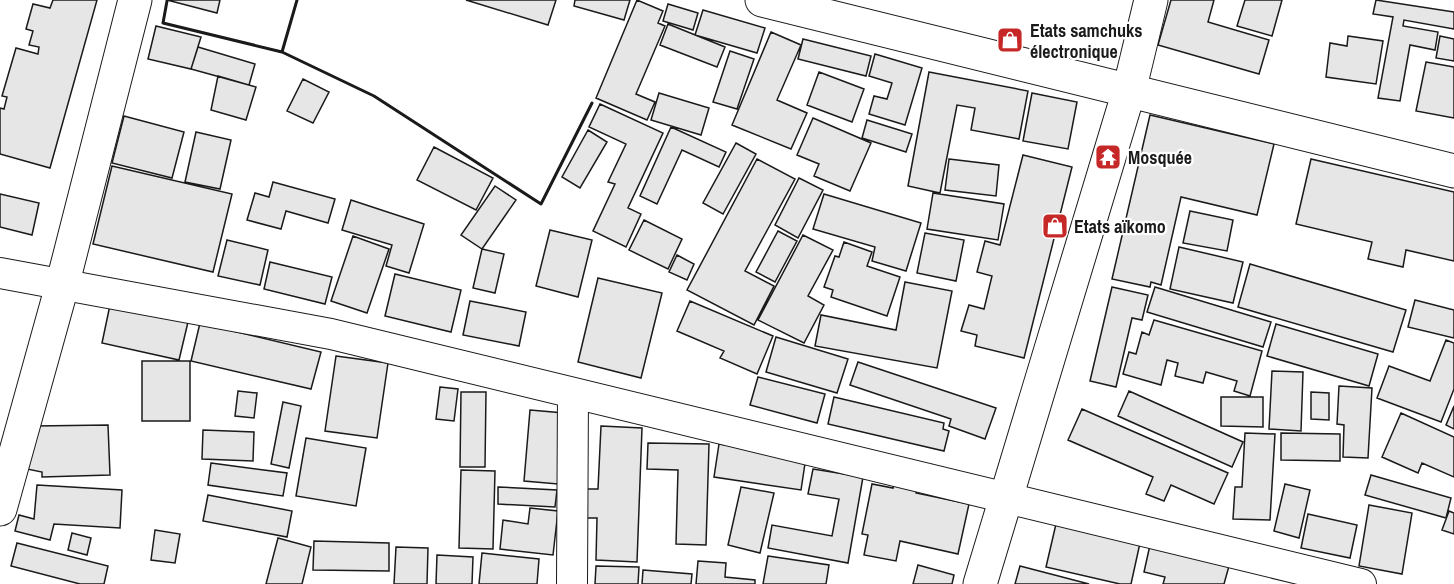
<svg xmlns="http://www.w3.org/2000/svg" width="1454" height="584" font-family="'Archivo Narrow',sans-serif">
  <style>
    .building { fill: #e6e6e6; stroke: #1a1a1a; stroke-width: 1.5 }
    .lines { fill: none; stroke-linecap: round; stroke-linejoin: round }
    .minor-casing { stroke: #1a1a1a; stroke-width: 32 }
    .tertiary-casing { stroke: #1a1a1a; stroke-width: 35 }
    .minor { stroke: #fff; stroke-width: 30 }
    .tertiary { stroke: #fff; stroke-width: 33 }
    .wall { stroke: #1a1a1a; stroke-width: 3 }
    .labels { text-anchor: middle; dominant-baseline: central; stroke-width: 4.5; stroke-linejoin: round; paint-order: stroke }
    .poi-label { font-size: 18px; font-weight: bold; fill: #1a1a1a; stroke: #fff; text-anchor: start }
  </style>
  <rect width="100%" height="100%" fill="#fff"/>
  <!-- building -->
  <path class="building" d="M 53,0 L 97,0 L 50,168 L 0,154 L 0,108 L 4,109 L 7,97 L 2,96 L 16,48 L 38,54 L 39,47 L 29,45 L 33,31 L 26,29 L 33,4 L 50,8 Z
    M 167,0 L 220,0 L 217,13 Z
    M 466,0 L 556,0 L 548,25 Z
    M 575,0 L 630,0 L 624,20 L 574,6 Z
    M 637,0 L 663,11 L 658,23 L 665,26 L 636,94 L 655,102 L 647,120 L 596,98 Z
    M 1171,0 L 1214,0 L 1208,22 L 1269,40 L 1259,74 L 1158,45 Z
    M 1245,0 L 1282,0 L 1272,36 L 1237,26 Z
    M 1376,0 L 1454,12 L 1454,29 L 1404,20 L 1403,26 L 1438,32 L 1435,50 L 1410,45 L 1400,101 L 1378,98 L 1393,17 L 1373,14 Z
    M 668,4 L 698,13 L 693,30 L 663,21 Z
    M 703,10 L 765,28 L 757,53 L 695,35 Z
    M 668,24 L 725,47 L 717,67 L 660,45 Z
    M 156,26 L 201,37 L 191,69 L 148,59 Z
    M 771,32 L 801,45 L 777,100 L 807,113 L 791,149 L 732,125 Z
    M 1348,36 L 1383,41 L 1376,84 L 1326,77 L 1330,43 L 1347,46 Z
    M 1440,36 L 1454,39 L 1454,61 L 1436,58 Z
    M 803,39 L 871,56 L 866,76 L 798,59 Z
    M 198,47 L 255,64 L 249,85 L 191,69 Z
    M 730,51 L 754,59 L 737,109 L 713,102 Z
    M 875,54 L 922,68 L 905,125 L 869,114 L 874,96 L 887,99 L 892,83 L 869,76 Z
    M 1426,62 L 1454,67 L 1454,118 L 1416,111 Z
    M 819,72 L 864,89 L 852,122 L 807,105 Z
    M 929,72 L 1028,91 L 1019,139 L 971,130 L 975,108 L 957,105 L 940,193 L 908,186 Z
    M 218,76 L 256,87 L 246,120 L 211,110 Z
    M 303,79 L 329,92 L 313,123 L 287,111 Z
    M 659,93 L 709,108 L 701,135 L 651,120 Z
    M 1032,93 L 1077,102 L 1068,149 L 1023,141 Z
    M 600,104 L 663,133 L 628,208 L 641,214 L 626,247 L 593,231 L 615,184 L 608,182 L 626,144 L 589,127 Z
    M 1150,115 L 1274,144 L 1257,215 L 1181,197 L 1161,285 L 1151,282 L 1150,287 L 1112,279 Z
    M 124,116 L 184,132 L 172,178 L 112,163 Z
    M 813,118 L 871,143 L 850,191 L 814,176 L 819,164 L 797,155 Z
    M 867,120 L 912,134 L 906,152 L 862,138 Z
    M 671,127 L 726,152 L 719,167 L 682,150 L 657,204 L 640,196 Z
    M 588,130 L 607,142 L 580,188 L 562,177 Z
    M 196,132 L 231,140 L 220,189 L 185,182 Z
    M 736,143 L 756,154 L 723,214 L 703,203 Z
    M 434,147 L 493,178 L 476,210 L 417,180 Z
    M 1023,155 L 1072,167 L 1024,358 L 975,346 L 977,335 L 961,331 L 969,305 L 984,309 L 992,276 L 977,272 L 985,241 L 1000,245 Z
    M 757,159 L 795,179 L 745,271 L 774,286 L 754,325 L 687,290 Z
    M 949,159 L 999,165 L 996,196 L 945,190 Z
    M 1311,159 L 1454,192 L 1454,261 L 1406,250 L 1403,267 L 1368,259 L 1372,242 L 1296,224 Z
    M 112,166 L 232,194 L 213,272 L 93,244 Z
    M 799,178 L 823,190 L 798,238 L 775,225 Z
    M 273,182 L 335,199 L 328,223 L 286,211 L 281,229 L 247,220 L 255,193 L 269,197 Z
    M 495,186 L 516,200 L 482,249 L 461,235 Z
    M 933,193 L 1004,204 L 998,240 L 927,229 Z
    M 0,194 L 39,203 L 32,235 L 0,227 Z
    M 824,194 L 921,223 L 906,271 L 872,261 L 875,247 L 813,229 Z
    M 351,200 L 424,224 L 409,273 L 386,266 L 392,245 L 342,230 Z
    M 1190,211 L 1233,220 L 1227,251 L 1183,243 Z
    M 644,220 L 682,239 L 668,269 L 629,250 Z
    M 550,230 L 592,240 L 578,297 L 536,286 Z
    M 778,231 L 797,241 L 775,282 L 756,272 Z
    M 925,233 L 964,240 L 956,281 L 917,273 Z
    M 803,235 L 833,250 L 808,296 L 824,305 L 804,343 L 758,320 Z
    M 353,236 L 389,249 L 367,313 L 331,301 Z
    M 227,240 L 268,250 L 260,285 L 218,276 Z
    M 844,242 L 872,252 L 867,266 L 900,277 L 887,316 L 831,297 L 833,290 L 824,287 L 835,256 L 839,257 Z
    M 1179,247 L 1243,262 L 1233,303 L 1170,289 Z
    M 482,249 L 504,254 L 495,293 L 473,288 Z
    M 677,255 L 694,264 L 687,280 L 669,272 Z
    M 270,262 L 332,277 L 325,304 L 264,289 Z
    M 1250,264 L 1406,310 L 1393,352 L 1238,307 Z
    M 395,274 L 461,290 L 451,332 L 385,316 Z
    M 598,278 L 662,293 L 641,378 L 578,362 Z
    M 905,282 L 952,291 L 937,368 L 815,346 L 821,315 L 896,330 Z
    M 1112,287 L 1148,295 L 1142,320 L 1132,318 L 1116,387 L 1090,381 Z
    M 1155,287 L 1271,322 L 1263,347 L 1147,312 Z
    M 1415,300 L 1454,310 L 1454,338 L 1408,327 Z
    M 470,301 L 526,312 L 519,346 L 463,335 Z
    M 690,301 L 773,336 L 757,374 L 720,358 L 724,351 L 677,331 Z
    M 110,305 L 188,322 L 179,360 L 102,343 Z
    M 1154,320 L 1262,351 L 1250,396 L 1234,391 L 1237,381 L 1206,372 L 1203,383 L 1175,376 L 1178,363 L 1167,360 L 1161,385 L 1123,374 L 1129,352 L 1136,354 L 1142,332 L 1149,335 Z
    M 200,323 L 321,352 L 311,389 L 191,361 Z
    M 1276,324 L 1378,354 L 1369,386 L 1267,356 Z
    M 776,337 L 848,359 L 837,393 L 766,372 Z
    M 1446,340 L 1454,343 L 1454,389 L 1441,422 L 1377,398 L 1389,366 L 1430,381 Z
    M 336,356 L 388,363 L 377,438 L 325,431 Z
    M 142,361 L 190,361 L 190,421 L 142,421 Z
    M 858,362 L 996,408 L 985,439 L 949,426 L 951,419 L 850,385 Z
    M 1272,371 L 1303,372 L 1301,431 L 1269,429 Z
    M 758,377 L 825,394 L 817,423 L 750,405 Z
    M 1339,386 L 1372,388 L 1368,458 L 1343,457 L 1344,425 L 1337,424 Z
    M 440,387 L 458,389 L 454,421 L 436,419 Z
    M 238,391 L 257,393 L 254,418 L 235,416 Z
    M 1129,391 L 1243,442 L 1232,467 L 1118,416 Z
    M 461,392 L 486,392 L 485,467 L 460,467 Z
    M 1311,392 L 1329,393 L 1329,420 L 1311,419 Z
    M 834,397 L 944,423 L 943,429 L 949,431 L 944,451 L 828,424 Z
    M 1221,397 L 1263,397 L 1263,427 L 1221,426 Z
    M 283,402 L 301,406 L 289,468 L 271,464 Z
    M 1454,406 L 1454,429 L 1446,425 Z
    M 1082,409 L 1228,473 L 1214,504 L 1171,485 L 1164,501 L 1146,494 L 1153,477 L 1068,440 Z
    M 530,410 L 564,413 L 558,484 L 524,481 Z
    M 1401,413 L 1454,437 L 1454,477 L 1422,463 L 1418,473 L 1382,457 Z
    M 108,425 L 110,475 L 42,477 L 42,472 L 27,469 L 34,426 Z
    M 601,426 L 642,428 L 637,562 L 596,560 L 597,518 L 586,518 L 587,489 L 598,489 Z
    M 203,430 L 254,432 L 253,461 L 202,459 Z
    M 1245,433 L 1275,434 L 1270,520 L 1233,519 L 1235,487 L 1242,487 Z
    M 1281,433 L 1340,434 L 1340,461 L 1281,460 Z
    M 306,438 L 366,448 L 356,506 L 296,496 Z
    M 648,443 L 709,444 L 706,545 L 676,544 L 678,470 L 647,469 Z
    M 719,444 L 806,457 L 801,490 L 714,477 Z
    M 211,463 L 287,473 L 283,496 L 208,485 Z
    M 813,469 L 863,477 L 848,563 L 768,548 L 772,525 L 832,536 L 839,499 L 808,494 Z
    M 461,470 L 495,471 L 493,549 L 459,548 Z
    M 1371,475 L 1451,498 L 1446,518 L 1365,495 Z
    M 895,478 L 918,483 L 916,493 L 969,504 L 958,554 L 900,541 L 896,561 L 864,555 L 868,535 L 862,534 L 872,484 L 893,488 Z
    M 1285,484 L 1310,490 L 1299,538 L 1274,531 Z
    M 37,485 L 122,490 L 120,528 L 54,524 L 50,540 L 15,531 L 19,515 L 34,519 Z
    M 498,487 L 557,490 L 555,507 L 498,504 Z
    M 741,487 L 774,493 L 760,553 L 728,545 Z
    M 208,495 L 292,511 L 287,537 L 203,521 Z
    M 1369,505 L 1412,513 L 1402,574 L 1359,566 Z
    M 530,508 L 558,511 L 553,555 L 500,549 L 503,520 L 528,524 Z
    M 1449,511 L 1454,513 L 1454,534 L 1442,530 Z
    M 1308,514 L 1357,525 L 1350,558 L 1301,548 Z
    M 1056,524 L 1140,543 L 1131,584 L 1120,584 L 1046,567 Z
    M 155,530 L 180,534 L 175,563 L 151,560 Z
    M 72,533 L 91,538 L 87,555 L 68,550 Z
    M 278,538 L 311,547 L 302,584 L 266,584 Z
    M 314,541 L 389,543 L 389,571 L 313,570 Z
    M 17,543 L 108,566 L 104,584 L 80,584 L 11,566 Z
    M 1150,545 L 1229,566 L 1224,584 L 1163,584 L 1165,577 L 1144,572 Z
    M 396,547 L 428,548 L 427,584 L 394,584 Z
    M 482,553 L 539,559 L 537,584 L 479,584 Z
    M 437,555 L 473,557 L 472,584 L 436,584 Z
    M 768,556 L 829,565 L 826,584 L 763,584 Z
    M 698,561 L 726,563 L 725,577 L 755,580 L 755,584 L 696,584 Z
    M 918,565 L 954,575 L 952,584 L 913,584 Z
    M 596,566 L 639,567 L 638,584 L 595,584 Z
    M 1020,566 L 1089,584 L 1015,584 Z
    M 643,570 L 692,574 L 691,584 L 642,584 Z"/>
  <g class="lines">
    <defs>
      <path id="minor" d="M 0,273 L 331,334 L 1361,584
        M 572,584 L 573,393"/>
      <path id="tertiary" d="M 762,0 L 1454,171
        M 0,509 L 62,286 L 135,0
        M 980,584 L 1129,91 L 1151,0"/>
    </defs>
    <!-- minor casing -->
    <use href="#minor" class="minor-casing"/>
    <!-- tertiary casing -->
    <use href="#tertiary" class="tertiary-casing"/>
    <!-- minor -->
    <use href="#minor" class="minor"/>
    <!-- tertiary -->
    <use href="#tertiary" class="tertiary"/>
    <!-- wall -->
    <path class="wall" d="M 167,1 L 163,23 L 282,52 L 297,0
      M 282,52 L 374,96 L 541,204 L 592,103"/>
  </g>
  <!-- icons -->
  <defs>
    <symbol id="shop-square" viewBox="-11 -11 22 22"><rect x="-9" y="-9" width="18" height="18" rx="4" fill="#c62828" stroke="#fff"/><path d="M-5-2.5h2.3a2.7 3.5 0 0 1 5.4 0H5L5.5 6h-11ZM-1.5-2.5h3a1.5 2.3 0 0 0-3 0Z" fill="#fff"/></symbol>
    <symbol id="temple-square" viewBox="-11 -11 22 22"><rect x="-9" y="-9" width="18" height="18" rx="4" fill="#c62828" stroke="#fff"/><path d="M0-6L5-2H3V0L6.5 2.5H4V6H1.5V3h-3V6H-4V2.5H-6.5L-3 0V-2H-5Z" fill="#fff"/></symbol>
  </defs>
  <g fill-rule="evenodd">
    <use href="#shop-square" x="995" y="25" width="30" height="30"/>
    <use href="#temple-square" x="1093" y="142" width="30" height="30"/>
    <use href="#shop-square" x="1040" y="211" width="30" height="30"/>
  </g>
  <g class="labels">
    <!-- poi labels -->
    <g class="poi-label">
      <text x="1030" y="30">Etats samchuks<tspan x="1030" dy="21">électronique</tspan></text>
      <text x="1128" y="157">Mosquée</text>
      <text x="1074" y="226">Etats aïkomo</text>
    </g>
  </g>
</svg>
